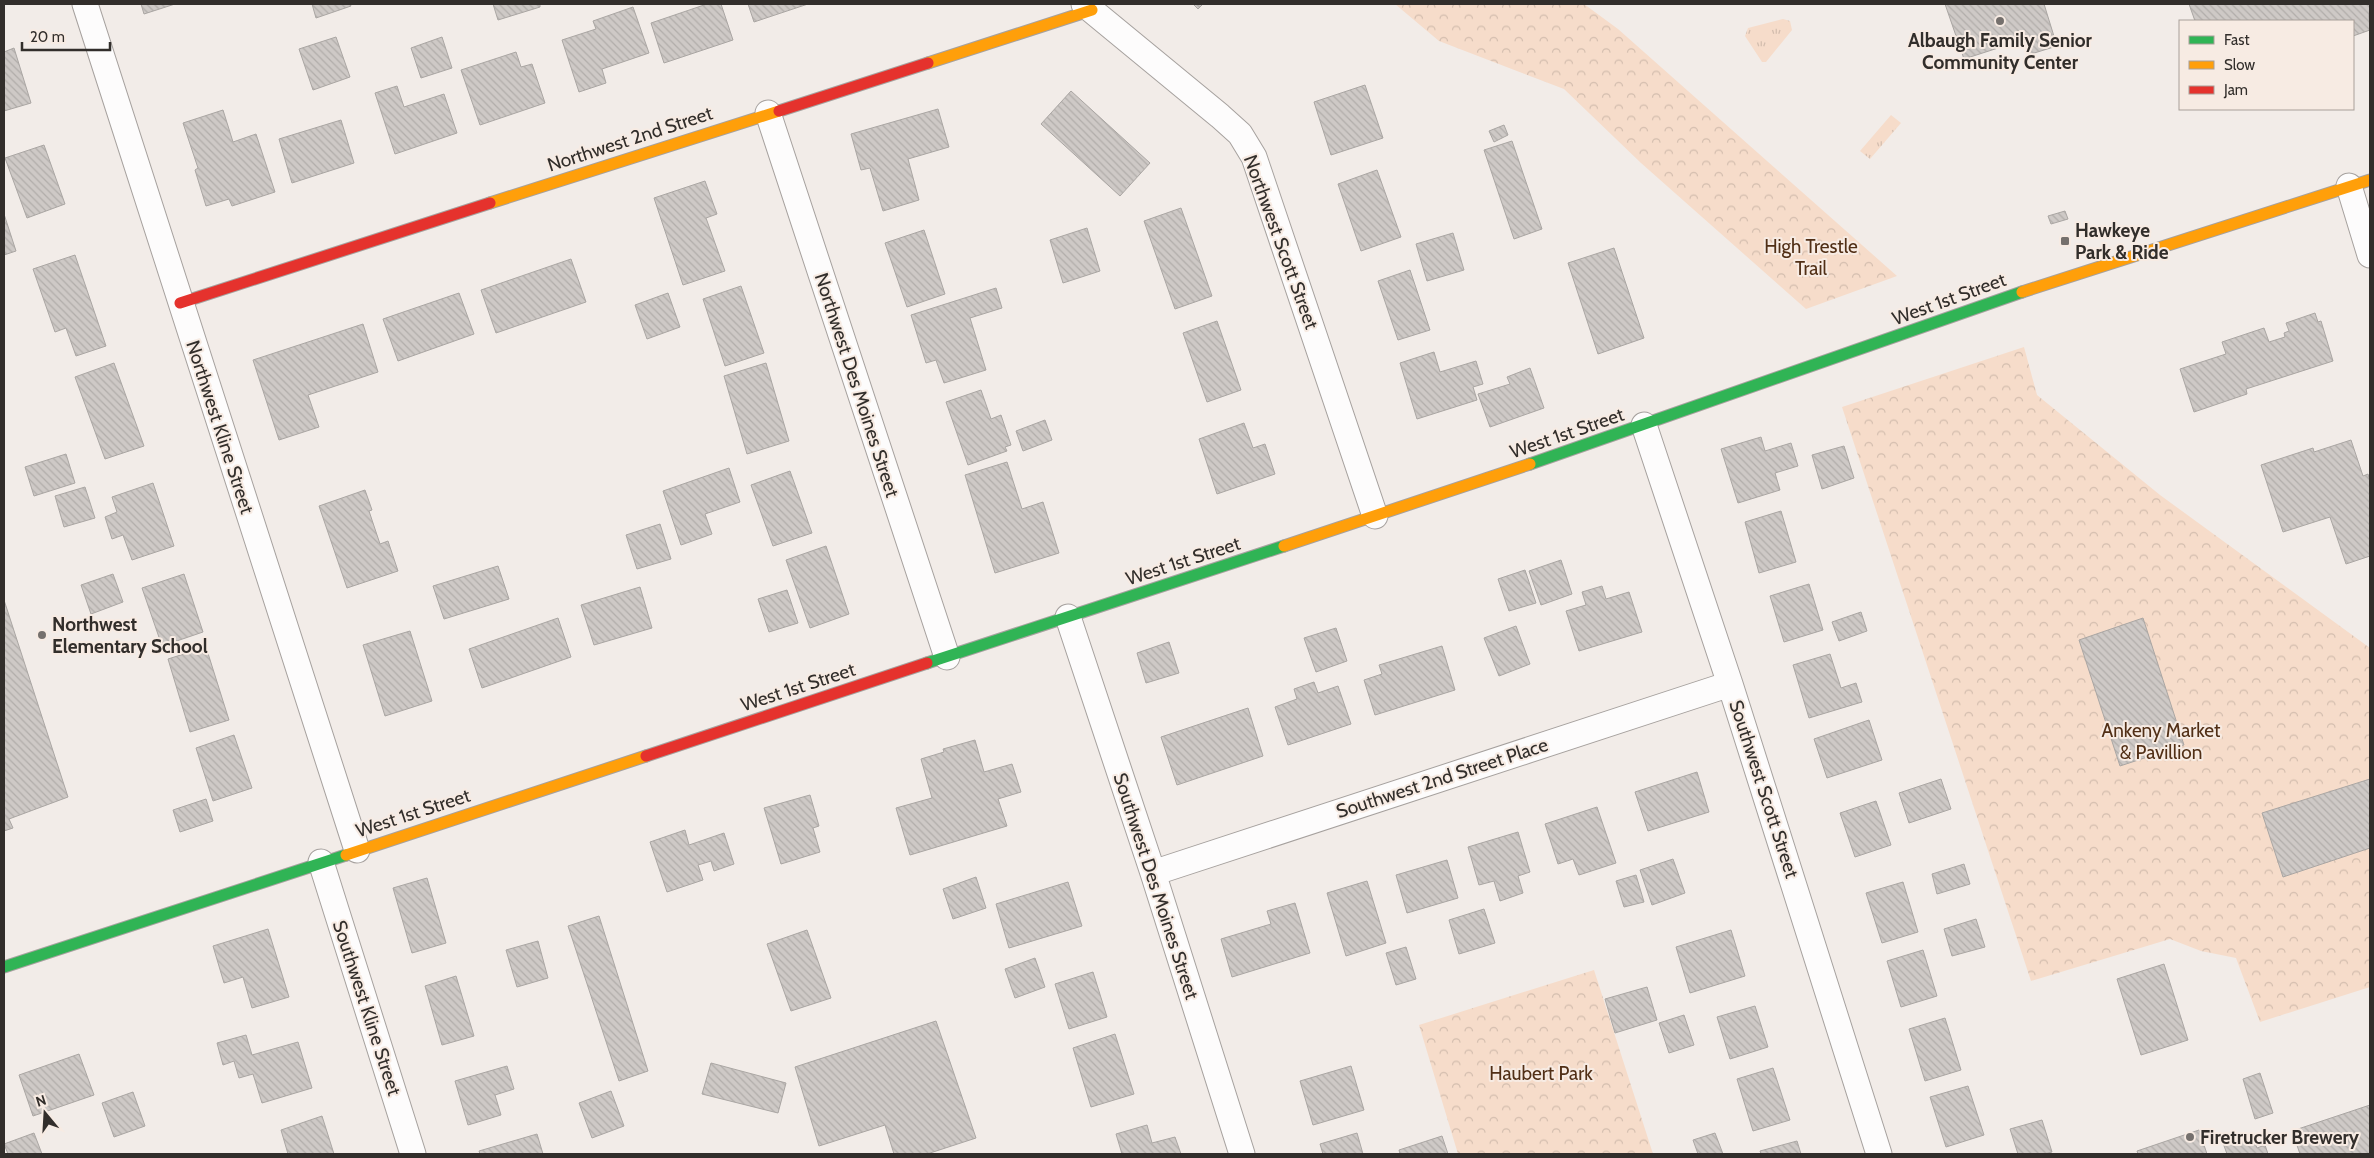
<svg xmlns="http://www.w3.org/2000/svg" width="2374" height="1158" font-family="Cabin,sans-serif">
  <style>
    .grass { fill: url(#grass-tufts) }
    .park { fill: url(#park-crowns) }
    .building { fill: url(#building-back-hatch); stroke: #aaa6a3 }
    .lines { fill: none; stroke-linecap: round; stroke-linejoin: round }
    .street-casing { stroke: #a6a19e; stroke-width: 27 }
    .fast-casing { stroke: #a6a19e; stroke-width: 13 }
    .slow-casing { stroke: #a6a19e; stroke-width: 13 }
    .jam-casing { stroke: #a6a19e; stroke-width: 13 }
    .street { stroke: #fdfcfc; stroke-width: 25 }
    .fast { stroke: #30b455; stroke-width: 11 }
    .slow { stroke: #ff9f0a; stroke-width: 11 }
    .jam { stroke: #e5322d; stroke-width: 11 }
    .poi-dot { fill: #75706d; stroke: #f7ebe3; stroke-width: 2 }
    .labels { text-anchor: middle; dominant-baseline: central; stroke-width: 4; stroke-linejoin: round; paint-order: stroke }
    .poi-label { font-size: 19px; font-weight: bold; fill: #322e2b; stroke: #f7ebe3; text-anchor: start }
    .street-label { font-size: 19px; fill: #322e2b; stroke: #f7ebe3 }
    .park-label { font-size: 19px; fill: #512f16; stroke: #f7ebe3 }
  </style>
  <defs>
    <pattern id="grass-tufts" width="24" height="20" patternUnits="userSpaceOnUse" patternTransform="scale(1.25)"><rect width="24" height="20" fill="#f6dcca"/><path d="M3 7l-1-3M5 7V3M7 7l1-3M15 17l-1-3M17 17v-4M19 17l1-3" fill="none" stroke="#d3bdae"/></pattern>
    <pattern id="park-crowns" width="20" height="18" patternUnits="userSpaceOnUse" patternTransform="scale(1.25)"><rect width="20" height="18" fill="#f6dcca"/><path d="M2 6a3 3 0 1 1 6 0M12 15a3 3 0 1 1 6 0" fill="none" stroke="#d3bdae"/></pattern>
    <pattern id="building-back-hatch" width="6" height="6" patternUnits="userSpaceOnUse" patternTransform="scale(1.25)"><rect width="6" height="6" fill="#cec9c6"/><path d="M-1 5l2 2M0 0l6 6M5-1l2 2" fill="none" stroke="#b1adaa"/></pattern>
  </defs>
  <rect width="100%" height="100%" fill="#f2ece8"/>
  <!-- grass -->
  <path class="grass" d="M 1783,19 L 1790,21 L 1792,30 L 1766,62 L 1762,62 L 1745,36 L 1748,28 Z
    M 1891,115 L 1901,123 L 1870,159 L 1860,151 Z"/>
  <!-- park -->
  <path class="park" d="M 1395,4 L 1584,4 L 1618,29 L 1897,276 L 1806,309 L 1641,163 L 1564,89 L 1439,41 Z
    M 2024,347 L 2037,395 L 2160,495 L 2370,648 L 2370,987 L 2260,1022 L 2236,958 L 2201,951 L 2170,939 L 2031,981 L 1842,407 Z
    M 1594,970 L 1653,1154 L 1458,1154 L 1419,1025 Z"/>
  <!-- building -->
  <path class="building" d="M 141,4 L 175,4 L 144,14 Z
    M 312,4 L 350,4 L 351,6 L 316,18 Z
    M 493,4 L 540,4 L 540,7 L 498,20 Z
    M 707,4 L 721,4 L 733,40 L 664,63 L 651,23 Z
    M 748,4 L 808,4 L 754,22 Z
    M 1193,4 L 1203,4 L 1198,9 Z
    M 1945,4 L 2044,4 L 2057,46 L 2031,54 L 2026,39 L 1964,59 Z
    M 2189,4 L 2370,4 L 2369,16 L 2370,30 L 2353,36 L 2353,21 L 2195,21 Z
    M 633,7 L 649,53 L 602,69 L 606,83 L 579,92 L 562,40 L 596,29 L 593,21 Z
    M 336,37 L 350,77 L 313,90 L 299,49 Z
    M 442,37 L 452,68 L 421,78 L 411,48 Z
    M 14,48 L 31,103 L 4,111 L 4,52 Z
    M 516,52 L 521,67 L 532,64 L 545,103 L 480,125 L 461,70 Z
    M 1365,85 L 1383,138 L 1331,155 L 1314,102 Z
    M 397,86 L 404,107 L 444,94 L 457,133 L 395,154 L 375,93 Z
    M 1071,91 L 1150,163 L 1120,196 L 1041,124 Z
    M 938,109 L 949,147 L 908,159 L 919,200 L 883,211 L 870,168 L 861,170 L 851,134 Z
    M 223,110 L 233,142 L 256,134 L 275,192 L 232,206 L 229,199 L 206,206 L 195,170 L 198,168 L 183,123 Z
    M 341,120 L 354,163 L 292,183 L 279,139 Z
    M 1504,125 L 1508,135 L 1494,142 L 1489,131 Z
    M 1512,141 L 1542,229 L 1514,239 L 1484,150 Z
    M 44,145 L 65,204 L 27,218 L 5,158 Z
    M 1377,170 L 1401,237 L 1361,251 L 1338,184 Z
    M 705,181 L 717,214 L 706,218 L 725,271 L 683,285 L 654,198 Z
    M 1181,208 L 1212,296 L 1175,309 L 1144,221 Z
    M 2065,211 L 2068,219 L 2051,224 L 2048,216 Z
    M 4,214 L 16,251 L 4,255 Z
    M 1087,228 L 1100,271 L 1063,283 L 1050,240 Z
    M 924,230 L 945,294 L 907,307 L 885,243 Z
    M 1453,233 L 1464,270 L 1427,281 L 1416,244 Z
    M 1614,248 L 1644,338 L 1598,354 L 1568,263 Z
    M 75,255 L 106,346 L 76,356 L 66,328 L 55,332 L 33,269 Z
    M 571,259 L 586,302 L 496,333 L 481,290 Z
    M 1410,270 L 1430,330 L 1398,340 L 1378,281 Z
    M 741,286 L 764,353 L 725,366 L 703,299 Z
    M 996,288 L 1002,308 L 970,318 L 986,370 L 944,383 L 936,360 L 926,363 L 911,315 Z
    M 459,293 L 474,334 L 398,361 L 383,319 Z
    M 668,293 L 680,327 L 647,339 L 635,305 Z
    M 2315,313 L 2318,322 L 2321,321 L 2333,361 L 2246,389 L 2247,394 L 2194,412 L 2180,369 L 2226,354 L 2222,342 L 2264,328 L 2269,342 L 2285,337 L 2284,333 L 2289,331 L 2286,323 Z
    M 1217,321 L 1241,390 L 1207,402 L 1183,333 Z
    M 363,324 L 378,372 L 308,395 L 319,427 L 279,440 L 253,360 Z
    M 1434,352 L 1440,372 L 1476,361 L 1483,384 L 1473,387 L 1477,400 L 1417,419 L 1400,363 Z
    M 114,363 L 144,446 L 105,459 L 75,377 Z
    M 766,363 L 789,441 L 747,454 L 724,376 Z
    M 1530,368 L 1544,408 L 1490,427 L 1478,394 L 1510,384 L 1507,377 Z
    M 981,390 L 991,419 L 1001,415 L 1011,445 L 1005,447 L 1007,451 L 968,465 L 946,402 Z
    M 1045,420 L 1052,440 L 1023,451 L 1016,431 Z
    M 1244,423 L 1253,448 L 1265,444 L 1275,474 L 1217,494 L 1199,439 Z
    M 1761,437 L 1765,451 L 1791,443 L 1798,466 L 1775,473 L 1780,490 L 1738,503 L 1721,449 Z
    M 2351,440 L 2363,476 L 2368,474 L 2370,482 L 2370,556 L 2346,564 L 2330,517 L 2283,532 L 2261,465 L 2313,448 L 2314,452 Z
    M 1844,446 L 1854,478 L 1822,489 L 1812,455 Z
    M 66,454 L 75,483 L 34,496 L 25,467 Z
    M 1007,462 L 1022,509 L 1043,502 L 1059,553 L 995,573 L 965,475 Z
    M 729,468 L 740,502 L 705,514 L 712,534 L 681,545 L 663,491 Z
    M 790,471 L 812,533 L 773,546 L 751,485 Z
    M 153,483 L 174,546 L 132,560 L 123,535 L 112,539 L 105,517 L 117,512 L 112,497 Z
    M 85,487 L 95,518 L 64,527 L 55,496 Z
    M 365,490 L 372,510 L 369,511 L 380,544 L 388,541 L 398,571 L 347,588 L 319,506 Z
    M 1781,511 L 1796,562 L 1759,573 L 1745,522 Z
    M 660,524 L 671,559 L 637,569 L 626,535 Z
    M 826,546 L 849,614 L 810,628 L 786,560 Z
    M 1561,560 L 1572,594 L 1541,605 L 1529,571 Z
    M 498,566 L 509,599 L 444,619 L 433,586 Z
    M 1525,570 L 1536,603 L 1509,611 L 1498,579 Z
    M 113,574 L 123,602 L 91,614 L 81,585 Z
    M 184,574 L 203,632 L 162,646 L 142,588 Z
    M 1809,584 L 1823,630 L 1784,642 L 1770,596 Z
    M 1602,586 L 1606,599 L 1629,592 L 1642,632 L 1579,651 L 1566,611 L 1586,605 L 1582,592 Z
    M 640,587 L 652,628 L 594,645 L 581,605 Z
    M 787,590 L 798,623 L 769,632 L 758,599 Z
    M 4,600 L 68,797 L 9,819 L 13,828 L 4,831 Z
    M 1861,612 L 1867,631 L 1839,641 L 1832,622 Z
    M 558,618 L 571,657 L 482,688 L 469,649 Z
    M 2143,618 L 2184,745 L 2120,766 L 2079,640 Z
    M 1516,626 L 1530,664 L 1499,676 L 1484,638 Z
    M 1336,628 L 1347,661 L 1316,672 L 1304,638 Z
    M 410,631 L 432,701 L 385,716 L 363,645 Z
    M 1169,642 L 1179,673 L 1146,683 L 1137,653 Z
    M 1442,646 L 1455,690 L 1375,715 L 1364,680 L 1382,674 L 1379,665 Z
    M 206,647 L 229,720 L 190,732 L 168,659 Z
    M 1830,654 L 1841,688 L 1856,683 L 1862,702 L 1809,718 L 1793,665 Z
    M 1314,682 L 1318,693 L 1338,686 L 1351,724 L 1288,745 L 1275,707 L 1297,699 L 1294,689 Z
    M 1248,708 L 1263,756 L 1177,785 L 1161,737 Z
    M 1869,720 L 1882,760 L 1827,778 L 1814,739 Z
    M 234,735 L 252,788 L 213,801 L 196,748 Z
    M 975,740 L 984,772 L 1012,764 L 1021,792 L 998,799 L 1007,826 L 910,855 L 896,808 L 932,798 L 921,759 L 944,752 L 943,749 Z
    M 1697,772 L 1709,812 L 1648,831 L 1635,792 Z
    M 1941,779 L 1951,809 L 1909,823 L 1899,793 Z
    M 2370,779 L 2370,848 L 2283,877 L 2262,813 Z
    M 810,795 L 819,826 L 813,828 L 820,852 L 781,864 L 764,808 Z
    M 206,799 L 213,821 L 180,832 L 173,810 Z
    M 1876,801 L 1891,845 L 1855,857 L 1840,813 Z
    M 1597,807 L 1616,863 L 1579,875 L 1573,859 L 1558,864 L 1545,824 Z
    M 685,830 L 689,845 L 724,833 L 734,864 L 714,871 L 711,861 L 698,865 L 703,880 L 667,892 L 650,842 Z
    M 1518,832 L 1530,872 L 1518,876 L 1523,893 L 1500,901 L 1494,881 L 1479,885 L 1468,847 Z
    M 1673,859 L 1685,893 L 1652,905 L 1640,870 Z
    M 1447,860 L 1458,898 L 1407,913 L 1396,875 Z
    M 1964,864 L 1970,884 L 1937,894 L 1932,874 Z
    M 1636,875 L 1644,902 L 1624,907 L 1616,881 Z
    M 976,877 L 986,908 L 953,919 L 943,889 Z
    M 427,878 L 446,943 L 412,953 L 393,888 Z
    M 1367,881 L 1386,943 L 1346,956 L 1327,893 Z
    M 1068,882 L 1082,926 L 1009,948 L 996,904 Z
    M 1903,882 L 1918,932 L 1882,943 L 1866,893 Z
    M 1295,903 L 1310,953 L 1232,977 L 1221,939 L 1271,924 L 1267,911 Z
    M 1484,909 L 1495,943 L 1459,954 L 1449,920 Z
    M 599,916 L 648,1071 L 619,1081 L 568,926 Z
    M 1976,919 L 1985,947 L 1952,956 L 1944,929 Z
    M 268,929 L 289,997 L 252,1008 L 243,977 L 224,983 L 213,946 Z
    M 807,930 L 831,998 L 791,1011 L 767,944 Z
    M 1731,930 L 1745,976 L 1690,993 L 1676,947 Z
    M 538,941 L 548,978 L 517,987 L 506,950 Z
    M 1406,947 L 1416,979 L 1396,985 L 1386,953 Z
    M 1923,950 L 1937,996 L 1901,1007 L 1887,961 Z
    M 1035,958 L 1045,987 L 1015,998 L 1005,969 Z
    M 2164,964 L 2188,1040 L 2141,1055 L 2117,979 Z
    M 1093,972 L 1107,1017 L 1069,1029 L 1055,984 Z
    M 456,976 L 474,1036 L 442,1045 L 425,986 Z
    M 1647,987 L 1657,1020 L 1615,1033 L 1605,999 Z
    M 1755,1006 L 1768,1047 L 1730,1059 L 1717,1017 Z
    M 1684,1015 L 1694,1045 L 1669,1053 L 1659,1023 Z
    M 1945,1018 L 1961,1070 L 1925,1081 L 1909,1029 Z
    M 936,1021 L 976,1138 L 927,1154 L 894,1154 L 885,1125 L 819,1146 L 795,1067 Z
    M 1115,1034 L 1134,1094 L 1091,1107 L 1073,1048 Z
    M 246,1035 L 252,1055 L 298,1042 L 312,1088 L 262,1103 L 253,1074 L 239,1078 L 234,1061 L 223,1065 L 217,1043 Z
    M 79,1054 L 94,1095 L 33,1116 L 19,1075 Z
    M 711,1063 L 786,1083 L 778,1113 L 702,1094 Z
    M 507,1066 L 514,1089 L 495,1095 L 501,1115 L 468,1125 L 455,1081 Z
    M 1351,1066 L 1364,1110 L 1313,1125 L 1300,1081 Z
    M 1773,1068 L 1790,1120 L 1753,1131 L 1737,1079 Z
    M 2260,1073 L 2273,1113 L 2255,1119 L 2243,1079 Z
    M 1968,1086 L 1984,1135 L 1946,1147 L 1930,1097 Z
    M 611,1091 L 624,1126 L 592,1138 L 579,1103 Z
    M 133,1092 L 145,1126 L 114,1137 L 102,1103 Z
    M 2370,1105 L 2370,1154 L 2300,1154 L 2292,1131 Z
    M 322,1116 L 334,1154 L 288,1154 L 281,1130 Z
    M 2042,1120 L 2052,1152 L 2044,1154 L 2018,1154 L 2010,1129 Z
    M 1147,1125 L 1152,1143 L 1175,1137 L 1181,1154 L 1122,1154 L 1116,1134 Z
    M 2199,1130 L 2207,1154 L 2138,1154 L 2137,1151 Z
    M 34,1133 L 42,1154 L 8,1154 L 4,1144 Z
    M 1357,1133 L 1363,1154 L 1323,1154 L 1320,1144 Z
    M 1715,1133 L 1723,1154 L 1698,1154 L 1693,1140 Z
    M 537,1134 L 543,1154 L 480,1154 L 479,1151 Z
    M 2252,1134 L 2257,1148 L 2265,1145 L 2268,1154 L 2227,1154 L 2223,1143 Z
    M 1442,1136 L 1448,1154 L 1400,1154 L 1399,1150 Z
    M 1797,1141 L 1801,1154 L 1761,1154 L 1760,1151 Z"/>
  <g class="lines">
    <defs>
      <path id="street" d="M 85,4 L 357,850
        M 1084,4 L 1220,116 L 1240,134 L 1254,157 L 1375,516
        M 768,113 L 947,657
        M 2349,186 L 2370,255
        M 1644,425 L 1730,684 L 1879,1154
        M 1068,617 L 1153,873 L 1242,1154
        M 321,862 L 413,1154
        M 1153,873 L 1730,684"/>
      <path id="fast" d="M 1530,464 L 2022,292
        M 927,663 L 1284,546
        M 4,967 L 346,855"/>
      <path id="slow" d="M 928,63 L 1092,10
        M 490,203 L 779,111
        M 2022,292 L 2370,180
        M 1284,546 L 1530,464
        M 346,855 L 646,756"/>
      <path id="jam" d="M 779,111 L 928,63
        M 180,303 L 490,203
        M 646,756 L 927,663"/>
    </defs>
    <!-- street casing -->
    <use href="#street" class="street-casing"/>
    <!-- fast casing -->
    <use href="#fast" class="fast-casing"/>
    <!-- slow casing -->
    <use href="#slow" class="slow-casing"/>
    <!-- jam casing -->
    <use href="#jam" class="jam-casing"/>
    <!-- street -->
    <use href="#street" class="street"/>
    <!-- fast -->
    <use href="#fast" class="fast"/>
    <!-- slow -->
    <use href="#slow" class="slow"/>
    <!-- jam -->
    <use href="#jam" class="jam"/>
  </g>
  <!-- markers -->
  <g class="poi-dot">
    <circle cx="2000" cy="21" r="5"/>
    <rect x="2060" y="236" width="10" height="10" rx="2.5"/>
    <circle cx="42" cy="635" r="5"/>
    <circle cx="2190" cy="1137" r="5"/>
  </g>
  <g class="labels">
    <!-- poi labels -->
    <g class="poi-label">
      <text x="2000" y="40" text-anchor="middle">Albaugh Family Senior<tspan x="2000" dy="22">Community Center</tspan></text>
      <text x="2075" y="230">Hawkeye<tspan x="2075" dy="22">Park &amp; Ride</tspan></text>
      <text x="52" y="624">Northwest<tspan x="52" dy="22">Elementary School</tspan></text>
      <text x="2200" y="1137">Firetrucker Brewery</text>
    </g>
    <!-- street labels -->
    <g class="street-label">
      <text transform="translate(630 139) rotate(-18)">Northwest 2nd Street</text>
      <text transform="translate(1281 242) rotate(70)">Northwest Scott Street</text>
      <text transform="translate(1949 299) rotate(-20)">West 1st Street</text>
      <text transform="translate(857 385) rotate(72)">Northwest Des Moines Street</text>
      <text transform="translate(220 427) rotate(72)">Northwest Kline Street</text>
      <text transform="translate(1567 433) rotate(-19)">West 1st Street</text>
      <text transform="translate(1183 561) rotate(-18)">West 1st Street</text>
      <text transform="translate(798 687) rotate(-18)">West 1st Street</text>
      <text transform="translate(1442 778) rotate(-18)">Southwest 2nd Street Place</text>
      <text transform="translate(1764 789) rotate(72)">Southwest Scott Street</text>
      <text transform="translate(413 813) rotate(-18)">West 1st Street</text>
      <text transform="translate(1156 886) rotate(72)">Southwest Des Moines Street</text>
      <text transform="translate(367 1008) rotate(72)">Southwest Kline Street</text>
    </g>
    <!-- park labels -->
    <g class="park-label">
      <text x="1811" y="246">High Trestle<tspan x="1811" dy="22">Trail</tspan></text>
      <text x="2161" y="730">Ankeny Market<tspan x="2161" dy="22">&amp; Pavillion</tspan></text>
      <text x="1541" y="1073">Haubert Park</text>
    </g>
  </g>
  <!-- border -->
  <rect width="2374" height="1158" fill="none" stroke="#322e2b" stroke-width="10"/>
  <!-- legend -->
  <rect x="2179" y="20" width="175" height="90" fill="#f7ebe3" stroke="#a89f99"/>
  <rect x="2189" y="36" width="25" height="8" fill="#30b455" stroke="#a89f99"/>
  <text x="2224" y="45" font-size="15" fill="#322e2b">Fast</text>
  <rect x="2189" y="61" width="25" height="8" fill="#ff9f0a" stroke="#a89f99"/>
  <text x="2224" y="70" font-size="15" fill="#322e2b">Slow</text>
  <rect x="2189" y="86" width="25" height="8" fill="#e5322d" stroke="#a89f99"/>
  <text x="2224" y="95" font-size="15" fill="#322e2b">Jam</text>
  <!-- north arrow -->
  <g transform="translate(45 1113) rotate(342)" stroke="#f7ebe3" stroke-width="4" paint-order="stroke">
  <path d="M0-4L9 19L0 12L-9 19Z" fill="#322e2b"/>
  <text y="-8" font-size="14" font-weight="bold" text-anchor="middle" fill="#322e2b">N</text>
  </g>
  <!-- scale -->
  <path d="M22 42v8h88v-8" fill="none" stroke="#322e2b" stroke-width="2.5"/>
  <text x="30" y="42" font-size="15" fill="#322e2b" stroke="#f7ebe3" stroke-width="4" paint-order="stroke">20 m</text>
</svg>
